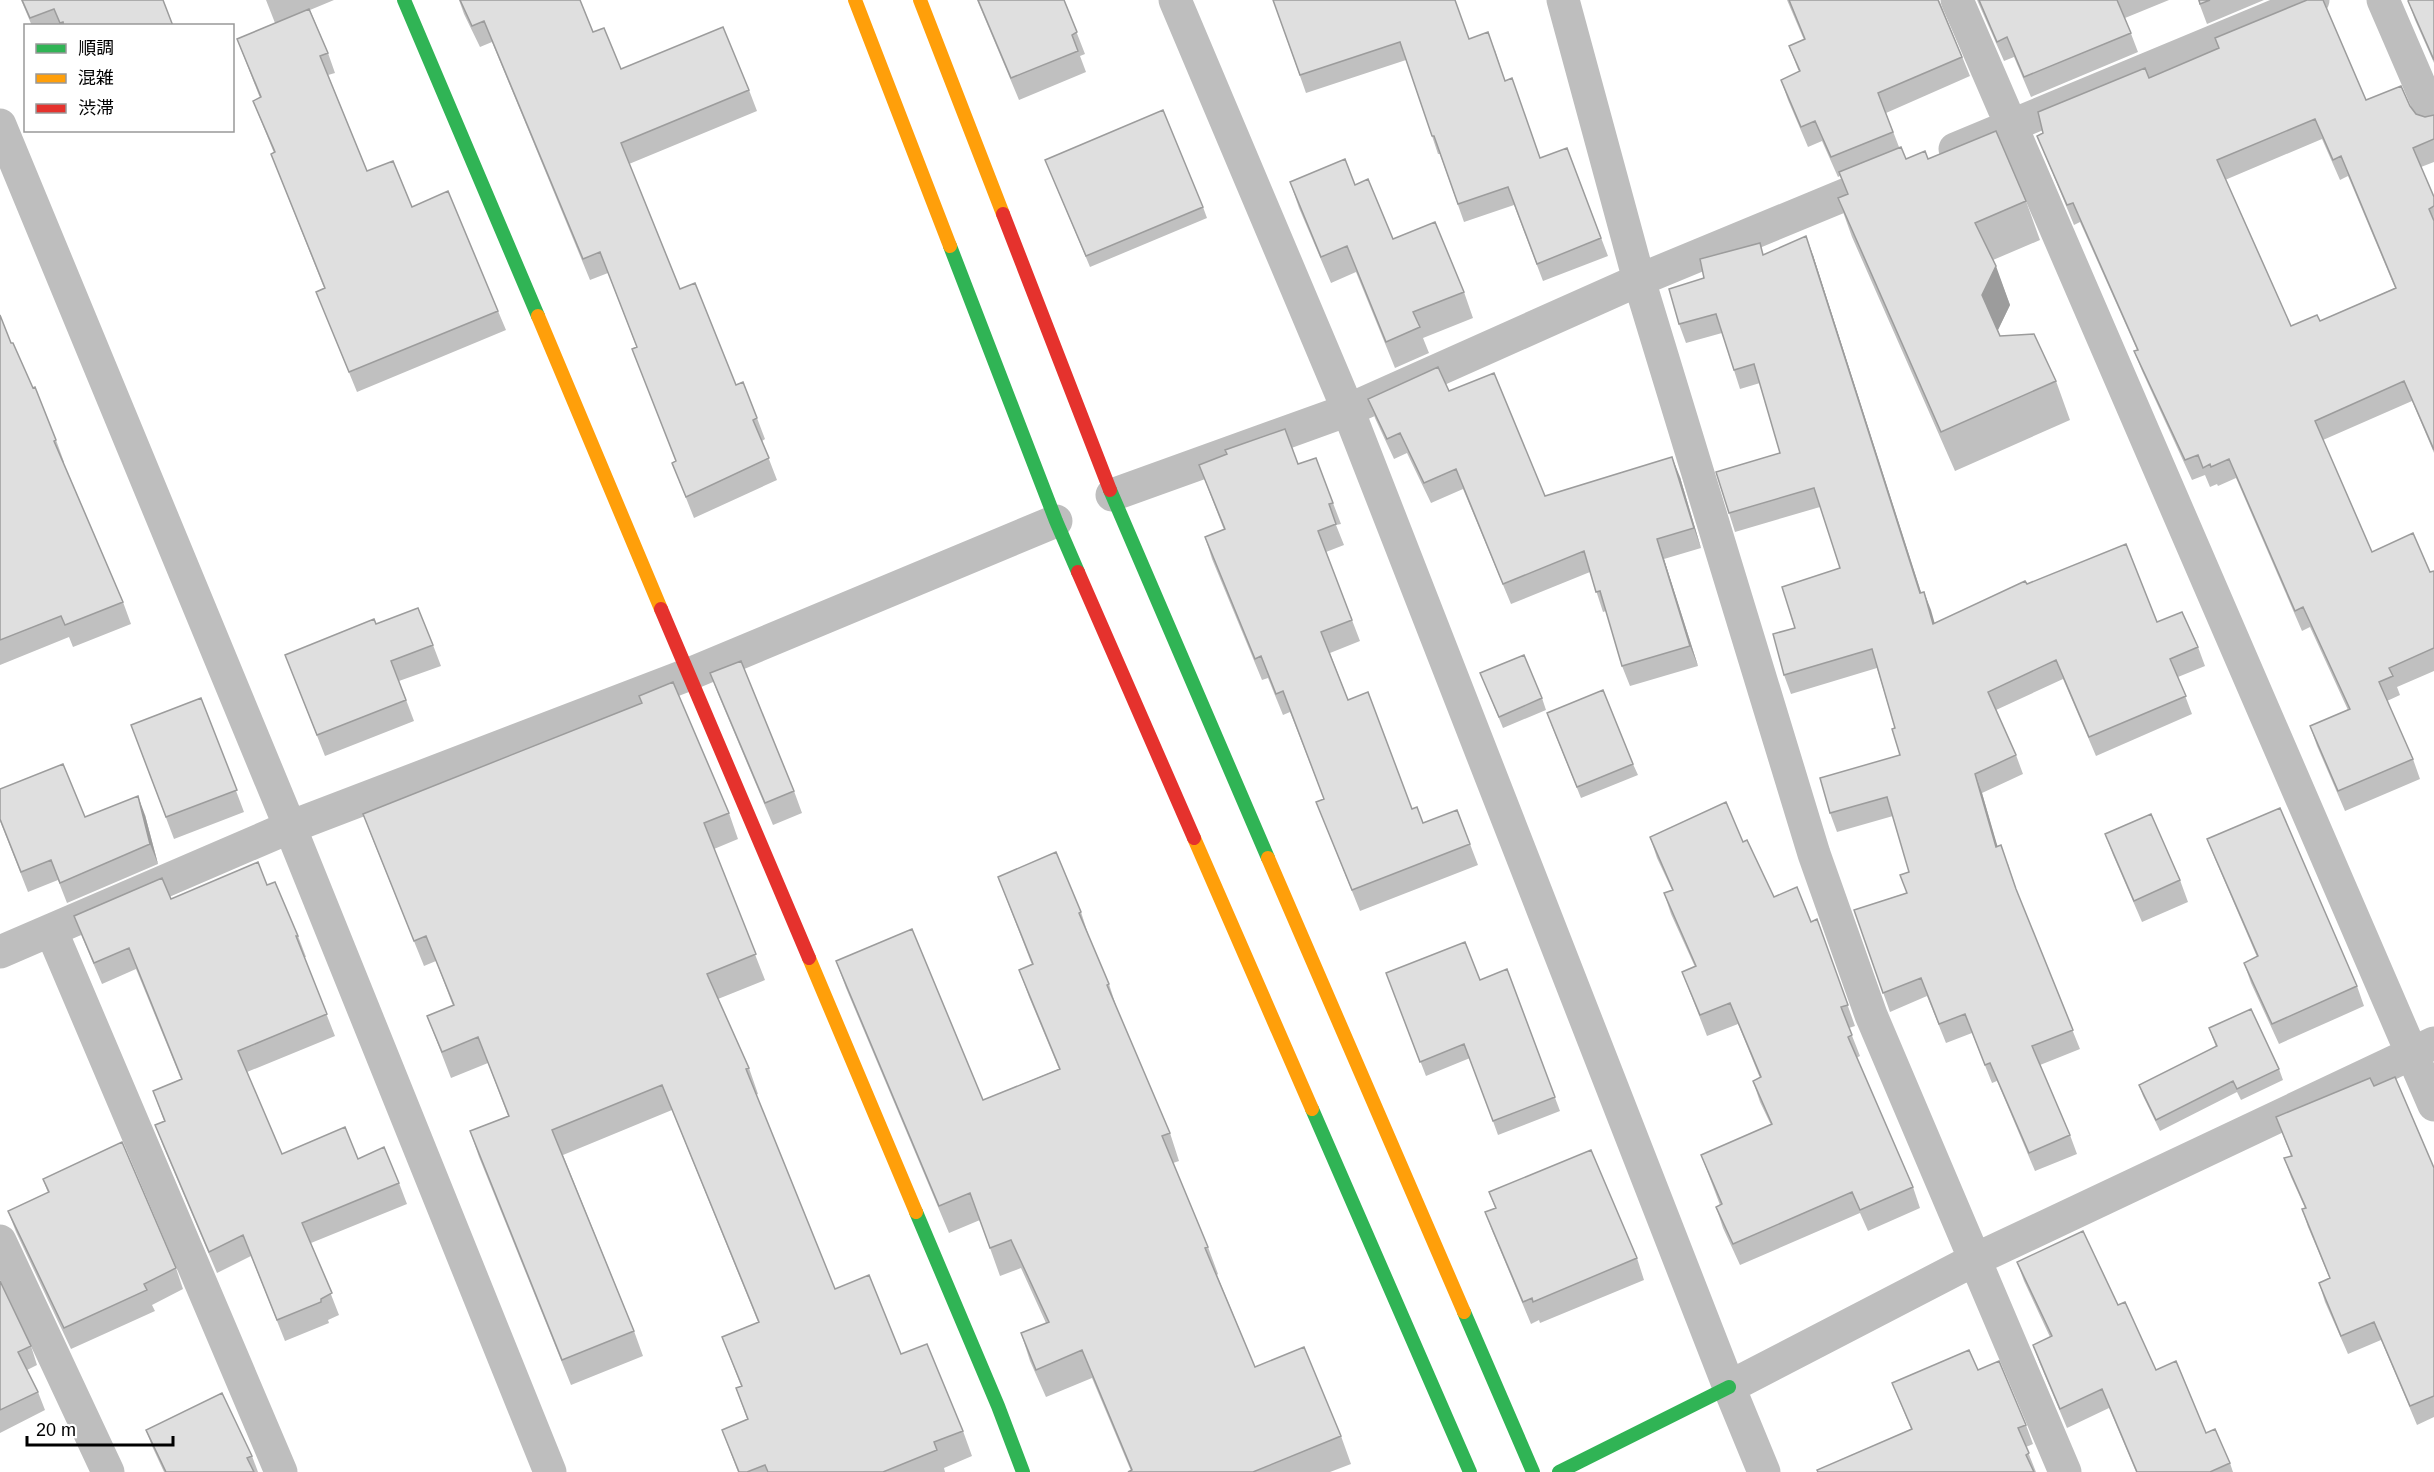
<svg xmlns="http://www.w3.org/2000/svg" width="2434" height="1472" font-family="Arial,'Noto Sans JP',sans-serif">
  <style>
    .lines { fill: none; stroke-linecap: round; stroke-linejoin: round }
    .street { stroke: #bebebe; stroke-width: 33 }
    .fast { stroke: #30b455; stroke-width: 14 }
    .slow { stroke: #ff9f0a; stroke-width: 14 }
    .jam { stroke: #e5322d; stroke-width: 14 }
    .wall { fill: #c0c0c0; fill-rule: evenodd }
    .shaded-wall { fill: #9c9c9c }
    .building { fill: #dfdfdf; stroke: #9c9c9c; stroke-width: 1.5; fill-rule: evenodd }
  </style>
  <rect width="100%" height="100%" fill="#fff"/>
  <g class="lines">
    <!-- street -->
    <path class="street" d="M 1175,0 L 1348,410 L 1729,1387 L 1764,1472
      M 1563,0 L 1639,280 L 1814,854 L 1871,1015 L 2065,1472
      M 1957,0 L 2434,1105
      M 2383,0 L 2434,118
      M 0,125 L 290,827 L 550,1472
      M 1955,149 L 2313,0
      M 1112,495 L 1348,410 L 1639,280 L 1888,177
      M 51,930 L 281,1472
      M 0,952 L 290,827 L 687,675 L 1056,521
      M 0,1241 L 108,1472
      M 1729,1387 L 1974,1260 L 2434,1043"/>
    <!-- fast -->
    <path class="fast" d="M 404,0 L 538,316
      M 950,246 L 1056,521 L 1078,572
      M 1110,490 L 1268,858
      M 1312,1109 L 1470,1472
      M 916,1212 L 998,1406 L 1023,1472
      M 1464,1312 L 1533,1472
      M 1559,1472 L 1729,1387"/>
    <!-- slow -->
    <path class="slow" d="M 855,0 L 950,246
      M 920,0 L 1003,214
      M 538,316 L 661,609
      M 1194,838 L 1312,1109
      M 1268,858 L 1464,1312
      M 809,958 L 916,1212"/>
    <!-- jam -->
    <path class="jam" d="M 1003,214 L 1110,490
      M 1078,572 L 1194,838
      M 661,609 L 809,958"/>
  </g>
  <!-- wall -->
  <path class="wall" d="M 21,0 L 163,0 L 173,26 L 32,26 Z
    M 266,0 L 334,0 L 310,10 L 328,53 L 335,73 L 328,75 L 367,171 L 412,207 L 498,311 L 506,330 L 357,392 L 316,292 L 324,288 L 271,154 L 274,153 L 253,101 L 260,98 L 237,39 L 275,23 Z
    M 459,0 L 580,0 L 593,32 L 621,69 L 749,90 L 757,111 L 629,164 L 680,289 L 736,385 L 757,418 L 765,439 L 762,441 L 777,480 L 694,518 L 672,463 L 676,461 L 632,349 L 637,348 L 608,273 L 590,280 L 492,42 L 480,47 L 464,14 Z
    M 977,0 L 1064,0 L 1085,54 L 1080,56 L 1086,72 L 1019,100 Z
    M 1273,0 L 1469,39 L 1495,50 L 1505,81 L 1540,158 L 1567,148 L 1608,256 L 1543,281 L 1514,205 L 1464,222 L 1440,154 L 1438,154 L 1432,136 L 1406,60 L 1306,93 Z
    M 1787,0 L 1939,0 L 1970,76 L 1886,113 L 1899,147 L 1906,159 L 1928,159 L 2026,201 L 2040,240 L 1993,260 L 2010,305 L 1998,330 L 2000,336 L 2056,381 L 2070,420 L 1955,471 L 1852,237 L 1838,198 L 1847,194 L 1840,176 L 1838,177 L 1822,141 L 1808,147 L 1788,100 L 1781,80 L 1799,72 L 1789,46 L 1804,40 Z
    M 1977,0 L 2169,0 L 2125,18 L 2138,52 L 2031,97 L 2014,57 L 2004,61 Z
    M 2198,0 L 2264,0 L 2207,24 Z
    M 2434,0 L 2434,63 L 2415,20 L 2408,1 Z
    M 2215,38 L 2366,100 L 2410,106 L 2416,114 L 2425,117 L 2434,115 L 2434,162 L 2421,167 L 2434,197 L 2434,453 L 2412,401 L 2323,440 L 2372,552 L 2430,572 L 2434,571 L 2434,671 L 2397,687 L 2400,695 L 2387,701 L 2413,759 L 2420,779 L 2345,811 L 2317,746 L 2310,726 L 2348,710 L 2310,627 L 2302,631 L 2236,478 L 2218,486 L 2217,484 L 2210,487 L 2205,475 L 2192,480 L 2142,371 L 2134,351 L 2137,350 L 2080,222 L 2074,225 L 2045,155 L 2037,136 L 2218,48 ZM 2322,139 L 2340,180 L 2348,176 L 2395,288 L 2320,321 L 2291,326 L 2225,180 Z
    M 1045,160 L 1203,207 L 1207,218 L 1090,267 Z
    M 1290,182 L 1355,185 L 1393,239 L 1464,292 L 1473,318 L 1423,338 L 1429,353 L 1395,368 L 1356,272 L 1331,283 L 1299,208 Z
    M 1764,254 L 1813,255 L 1921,592 L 1924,592 L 1934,623 L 2027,584 L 2157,622 L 2198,647 L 2205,666 L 2178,677 L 2192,714 L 2096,756 L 2063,679 L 1996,710 L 2016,755 L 2023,774 L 1982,793 L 1997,846 L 2008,864 L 2019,898 L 2080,1049 L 2040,1065 L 2070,1135 L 2077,1154 L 2035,1171 L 1997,1081 L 1992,1083 L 1972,1033 L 1946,1043 L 1927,996 L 1890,1012 L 1854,910 L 1906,893 L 1909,872 L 1893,816 L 1837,832 L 1830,813 L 1900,755 L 1895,728 L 1877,668 L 1791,694 L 1784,675 L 1795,628 L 1840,568 L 1820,507 L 1735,532 L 1729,513 L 1780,453 L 1760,383 L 1740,389 L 1722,333 L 1686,343 L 1679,324 Z
    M 0,315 L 11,343 L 33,388 L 56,440 L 64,462 L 63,463 L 123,602 L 131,624 L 73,647 L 69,637 L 0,665 Z
    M 1449,391 L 1545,496 L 1680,477 L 1701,548 L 1664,559 L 1698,666 L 1630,686 L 1622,666 L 1606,611 L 1603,612 L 1590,572 L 1511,604 L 1463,489 L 1431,503 L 1407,453 L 1394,459 L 1375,418 L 1368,399 Z
    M 1298,464 L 1333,503 L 1341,524 L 1336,525 L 1344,545 L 1326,552 L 1360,641 L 1330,653 L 1348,700 L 1412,809 L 1423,823 L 1457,810 L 1478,865 L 1360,911 L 1316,802 L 1324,799 L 1290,712 L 1283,715 L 1268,678 L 1262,680 L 1212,559 L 1205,537 L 1224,530 L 1199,465 Z
    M 376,624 L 433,645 L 441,666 L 399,681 L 414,721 L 325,756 L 285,655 Z
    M 710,673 L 794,791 L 802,813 L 773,825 L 718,694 Z
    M 1480,673 L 1542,698 L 1546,710 L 1503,728 Z
    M 201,698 L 244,812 L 174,839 L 131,725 Z
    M 1551,724 L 1633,764 L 1638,775 L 1581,798 Z
    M 729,813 L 738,839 L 714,849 L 765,980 L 718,999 L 749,1068 L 758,1094 L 756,1095 L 835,1289 L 901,1354 L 963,1431 L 972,1456 L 944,1468 L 945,1472 L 738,1472 L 722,1430 L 747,1419 L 736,1388 L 741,1386 L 722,1337 L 758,1322 L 672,1110 L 563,1155 L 634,1331 L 643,1356 L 571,1385 L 479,1157 L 470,1131 L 508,1116 L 488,1063 L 451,1078 L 427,1016 L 453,1006 L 436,961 L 424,966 L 373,840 L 363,814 Z
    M 145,815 L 158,864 L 67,903 L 58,880 L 28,892 L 0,821 Z
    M 2105,834 L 2180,880 L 2188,902 L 2142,922 L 2113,855 Z
    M 1650,837 L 1743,842 L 1774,897 L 1811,922 L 1817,919 L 1855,1026 L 1849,1028 L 1860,1056 L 1856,1058 L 1913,1187 L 1920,1208 L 1868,1231 L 1860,1213 L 1740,1265 L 1723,1228 L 1716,1207 L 1720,1205 L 1701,1155 L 1771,1125 L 1760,1102 L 1753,1081 L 1760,1078 L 1738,1024 L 1707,1036 L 1682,972 L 1695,967 L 1671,914 L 1664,893 L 1672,890 L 1657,858 Z
    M 2207,839 L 2357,986 L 2364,1006 L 2279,1044 L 2251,983 L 2244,963 L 2257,957 L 2215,859 Z
    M 998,877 L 1081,912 L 1090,940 L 1109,984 L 1118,1012 L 1170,1133 L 1179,1161 L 1173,1163 L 1208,1247 L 1218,1274 L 1217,1275 L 1255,1367 L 1341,1436 L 1351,1464 L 1330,1472 L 1128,1472 L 1131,1471 L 1092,1378 L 1046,1397 L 1030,1361 L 1021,1333 L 1046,1323 L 1021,1268 L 1000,1276 L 980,1220 L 949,1233 L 846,988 L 836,961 L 983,1100 L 1059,1069 L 1029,997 L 1019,970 L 1032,965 Z
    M 267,885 L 298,936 L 306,957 L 304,957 L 335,1036 L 247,1072 L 282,1154 L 358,1159 L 399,1183 L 407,1204 L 311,1243 L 339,1315 L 328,1320 L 329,1323 L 285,1341 L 251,1256 L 217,1273 L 163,1146 L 155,1125 L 164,1121 L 153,1091 L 181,1079 L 136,969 L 102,984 L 82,937 L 74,916 L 171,899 Z
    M 1507,969 L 1560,1111 L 1498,1135 L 1470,1058 L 1426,1076 L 1386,973 L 1480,980 Z
    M 2209,1028 L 2279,1069 L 2283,1080 L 2241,1100 L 2237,1092 L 2160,1131 L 2143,1096 L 2139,1085 L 2216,1047 Z
    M 2374,1086 L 2434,1168 L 2434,1417 L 2417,1425 L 2381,1340 L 2348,1354 L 2325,1302 L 2319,1283 L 2330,1279 L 2308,1227 L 2302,1209 L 2305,1208 L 2291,1177 L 2284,1158 L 2291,1156 L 2276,1117 Z
    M 43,1179 L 176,1268 L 183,1289 L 152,1305 L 155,1311 L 71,1349 L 16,1232 L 8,1211 L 48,1193 Z
    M 1489,1192 L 1637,1258 L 1644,1280 L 1540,1323 L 1539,1320 L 1531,1324 L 1493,1233 L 1485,1212 L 1495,1208 Z
    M 2017,1262 L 2118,1305 L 2156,1370 L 2230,1463 L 2233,1472 L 2136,1472 L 2109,1408 L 2067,1428 L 2040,1364 L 2033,1345 L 2050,1337 L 2024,1281 Z
    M 0,1281 L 31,1346 L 37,1365 L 27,1370 L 38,1392 L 45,1410 L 0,1433 Z
    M 1978,1370 L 2026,1425 L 2033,1444 L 2026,1447 L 2036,1472 L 1818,1472 L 1911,1429 L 1892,1383 Z
    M 146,1430 L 252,1456 L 258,1472 L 164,1472 L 152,1446 Z"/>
  <!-- shaded-wall -->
  <path class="shaded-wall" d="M 1806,236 L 1813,255 L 1927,611 L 1920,593 Z
    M 1996,266 L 2010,305 L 1996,334 L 1982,295 Z
    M 1672,457 L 1680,477 L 1701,548 L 1694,528 Z
    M 1657,539 L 1664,559 L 1698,666 L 1690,646 Z
    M 1924,592 L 1931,610 L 1940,642 L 1933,624 Z
    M 1975,774 L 1982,793 L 2003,865 L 1996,847 Z
    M 138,796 L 145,815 L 158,864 L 150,844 Z"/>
  <!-- building -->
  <path class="building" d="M 22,0 L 163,0 L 173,26 L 64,26 L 63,22 L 60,23 L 54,9 L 30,18 Z
    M 460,0 L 580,0 L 593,32 L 604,28 L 621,69 L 723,27 L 749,90 L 621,143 L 680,289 L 695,283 L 736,385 L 743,382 L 757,418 L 753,420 L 769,458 L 686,497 L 672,463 L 676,461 L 632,349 L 637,347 L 600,252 L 583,259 L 484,21 L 472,26 Z
    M 978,0 L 1064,0 L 1077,32 L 1072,35 L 1078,51 L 1011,78 Z
    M 1273,0 L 1455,0 L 1469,39 L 1488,32 L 1505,81 L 1512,78 L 1540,158 L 1567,148 L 1601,238 L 1537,264 L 1508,187 L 1458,204 L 1434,136 L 1432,136 L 1400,42 L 1300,75 Z
    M 1789,0 L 1938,0 L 1962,57 L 1878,93 L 1893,132 L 1831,157 L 1815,121 L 1801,127 L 1781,80 L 1800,71 L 1789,46 L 1805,39 Z
    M 1979,0 L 2117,0 L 2131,33 L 2024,77 L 2007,37 L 1997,42 Z
    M 2199,0 L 2210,0 L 2200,4 Z
    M 2307,0 L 2323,0 L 2366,100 L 2401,86 L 2410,106 L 2416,114 L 2425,117 L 2434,115 L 2434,139 L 2413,148 L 2434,197 L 2434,206 L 2429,209 L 2434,221 L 2434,450 L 2404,381 L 2315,421 L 2372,552 L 2413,533 L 2430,572 L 2434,571 L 2434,648 L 2389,668 L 2393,676 L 2379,682 L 2413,759 L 2338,791 L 2310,726 L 2350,709 L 2303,607 L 2295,611 L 2229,459 L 2211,467 L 2210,464 L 2203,468 L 2198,455 L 2185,460 L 2134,351 L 2138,350 L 2073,203 L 2067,205 L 2037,136 L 2043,133 L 2038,112 L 2145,68 L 2149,78 L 2219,48 L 2215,38 ZM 2315,119 L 2333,160 L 2341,156 L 2396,288 L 2320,321 L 2317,315 L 2291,326 L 2217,160 Z
    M 2409,0 L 2434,0 L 2434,60 L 2408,1 Z
    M 309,9 L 328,53 L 320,56 L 367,171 L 393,161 L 412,207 L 448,191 L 498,311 L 349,372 L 316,292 L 325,288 L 271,154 L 275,152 L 253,101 L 261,97 L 237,39 Z
    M 1163,110 L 1203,207 L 1086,256 L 1045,160 Z
    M 1996,131 L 2026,201 L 1975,223 L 1996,266 L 1982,295 L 2000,336 L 2034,334 L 2056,381 L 1941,432 L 1838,198 L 1848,194 L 1839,172 L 1901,147 L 1906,159 L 1925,151 L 1928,159 Z
    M 1345,159 L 1355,185 L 1368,179 L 1393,239 L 1435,222 L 1464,292 L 1413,312 L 1420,327 L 1386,342 L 1347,246 L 1321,257 L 1290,182 Z
    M 1806,236 L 1920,593 L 1924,592 L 1933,624 L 2025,581 L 2027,584 L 2126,544 L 2157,622 L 2182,612 L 2198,647 L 2170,659 L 2186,696 L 2089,737 L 2056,660 L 1988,692 L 2016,755 L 1975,774 L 1996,847 L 2001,845 L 2016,889 L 2073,1030 L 2032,1046 L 2070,1135 L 2029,1153 L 1990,1063 L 1985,1065 L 1965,1014 L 1939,1024 L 1921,978 L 1883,993 L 1854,910 L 1907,893 L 1900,875 L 1909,872 L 1887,797 L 1830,813 L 1820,778 L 1900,755 L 1892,729 L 1895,728 L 1872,649 L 1784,675 L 1773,634 L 1795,628 L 1782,587 L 1840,568 L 1814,488 L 1729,513 L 1716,472 L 1780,453 L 1754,364 L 1734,370 L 1716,314 L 1679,324 L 1669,289 L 1704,278 L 1700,259 L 1760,243 L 1763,255 Z
    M 0,315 L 11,343 L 13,343 L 33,388 L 35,387 L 56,440 L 54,441 L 123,602 L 65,625 L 61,616 L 0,640 Z
    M 1438,367 L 1449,391 L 1494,373 L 1545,496 L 1672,457 L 1694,528 L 1657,539 L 1690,646 L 1622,666 L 1600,591 L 1596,592 L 1584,551 L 1503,584 L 1456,469 L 1424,483 L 1400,433 L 1387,439 L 1368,399 Z
    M 1285,429 L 1298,464 L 1316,458 L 1333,503 L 1329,504 L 1336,524 L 1318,531 L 1352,620 L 1321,632 L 1348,700 L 1368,692 L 1412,809 L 1417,807 L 1423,823 L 1457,810 L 1470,844 L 1352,890 L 1316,802 L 1324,799 L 1283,691 L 1276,694 L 1261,656 L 1255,659 L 1205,537 L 1225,529 L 1199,465 L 1227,454 L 1225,450 Z
    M 418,608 L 433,645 L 391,661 L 406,700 L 317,735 L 285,655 L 374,619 L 376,624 Z
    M 1524,655 L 1542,698 L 1499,717 L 1480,673 Z
    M 741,661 L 794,791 L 765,803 L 710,673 Z
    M 673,682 L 729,813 L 704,823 L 756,954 L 707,974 L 749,1068 L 746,1069 L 835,1289 L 869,1275 L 901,1354 L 927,1344 L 963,1431 L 934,1442 L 937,1450 L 883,1472 L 768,1472 L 765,1465 L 747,1472 L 739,1472 L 722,1430 L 748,1419 L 736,1388 L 742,1386 L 722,1337 L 759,1322 L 662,1085 L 552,1130 L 634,1331 L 562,1360 L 470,1131 L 509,1116 L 478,1037 L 442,1052 L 427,1016 L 454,1005 L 426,936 L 414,941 L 363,814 L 642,703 L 639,696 Z
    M 1603,690 L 1633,764 L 1577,787 L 1547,713 Z
    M 201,698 L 237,790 L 166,817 L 131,725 Z
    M 63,764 L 85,817 L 138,796 L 150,844 L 60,883 L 51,860 L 21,872 L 0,819 L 0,789 Z
    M 1726,802 L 1743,842 L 1747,840 L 1774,897 L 1797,887 L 1811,922 L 1817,919 L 1848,1005 L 1841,1007 L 1852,1035 L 1848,1037 L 1913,1187 L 1860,1210 L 1852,1192 L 1733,1244 L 1716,1207 L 1722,1204 L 1701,1155 L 1772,1124 L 1753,1081 L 1761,1077 L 1730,1003 L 1700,1015 L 1682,972 L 1696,966 L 1664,893 L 1673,890 L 1650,837 Z
    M 2280,808 L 2357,986 L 2272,1024 L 2244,963 L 2258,956 L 2207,839 Z
    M 2151,814 L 2180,880 L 2134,901 L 2105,834 Z
    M 1056,852 L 1081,912 L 1079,913 L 1109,984 L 1107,985 L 1170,1133 L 1162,1136 L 1208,1247 L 1205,1248 L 1255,1367 L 1304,1347 L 1341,1436 L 1253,1472 L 1128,1472 L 1132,1470 L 1082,1350 L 1036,1370 L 1021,1333 L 1049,1322 L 1011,1240 L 990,1248 L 970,1193 L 939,1206 L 836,961 L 912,929 L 983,1100 L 1060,1069 L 1019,970 L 1033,964 L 998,877 Z
    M 258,862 L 267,885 L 275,882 L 298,936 L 296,936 L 327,1014 L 238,1051 L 282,1154 L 345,1127 L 358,1159 L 384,1147 L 399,1183 L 302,1223 L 332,1293 L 321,1299 L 321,1302 L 277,1320 L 243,1235 L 209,1252 L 155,1125 L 165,1121 L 153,1091 L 182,1079 L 129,948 L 94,963 L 74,916 L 162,878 L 171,899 Z
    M 1465,942 L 1480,980 L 1507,969 L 1555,1097 L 1493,1121 L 1464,1044 L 1420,1062 L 1386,973 Z
    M 2251,1009 L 2279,1069 L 2237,1089 L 2233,1081 L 2156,1120 L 2139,1085 L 2217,1046 L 2209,1028 Z
    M 2395,1077 L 2434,1168 L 2434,1396 L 2410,1406 L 2374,1322 L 2341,1336 L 2319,1283 L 2330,1278 L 2302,1209 L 2306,1208 L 2284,1158 L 2292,1156 L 2276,1117 L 2370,1078 L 2374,1086 Z
    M 122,1142 L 176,1268 L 144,1284 L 147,1290 L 64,1328 L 8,1211 L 49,1192 L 43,1179 Z
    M 1591,1150 L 1637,1258 L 1533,1302 L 1532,1298 L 1523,1302 L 1485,1212 L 1496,1208 L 1489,1192 Z
    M 2083,1231 L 2118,1305 L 2125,1302 L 2156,1370 L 2176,1361 L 2206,1433 L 2215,1429 L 2230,1463 L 2210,1472 L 2137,1472 L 2102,1389 L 2060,1409 L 2033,1345 L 2052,1336 L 2017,1262 Z
    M 0,1281 L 31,1346 L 18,1352 L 38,1392 L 0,1410 Z
    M 1969,1350 L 1978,1370 L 1999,1361 L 2026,1425 L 2018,1428 L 2029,1453 L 2026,1455 L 2034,1472 L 1818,1472 L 1817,1470 L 1912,1429 L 1892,1383 Z
    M 222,1393 L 252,1456 L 247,1458 L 254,1472 L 166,1472 L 146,1430 Z"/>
  <!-- legend -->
  <rect x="24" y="24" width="210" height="108" fill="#ffffff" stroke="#999999" stroke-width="1.5"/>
  <rect x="36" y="44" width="30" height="9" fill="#30b455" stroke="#999999" stroke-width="1.5"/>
  <text x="78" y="54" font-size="18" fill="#000000">順調</text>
  <rect x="36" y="74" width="30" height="9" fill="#ff9f0a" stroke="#999999" stroke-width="1.5"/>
  <text x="78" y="84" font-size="18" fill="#000000">混雑</text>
  <rect x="36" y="104" width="30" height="9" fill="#e5322d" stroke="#999999" stroke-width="1.5"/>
  <text x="78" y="114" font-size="18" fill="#000000">渋滞</text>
  <!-- scale -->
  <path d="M27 1436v9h146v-9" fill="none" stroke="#000000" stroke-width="3"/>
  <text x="36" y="1436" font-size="18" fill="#000000" stroke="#ffffff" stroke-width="4.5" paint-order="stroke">20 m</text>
</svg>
